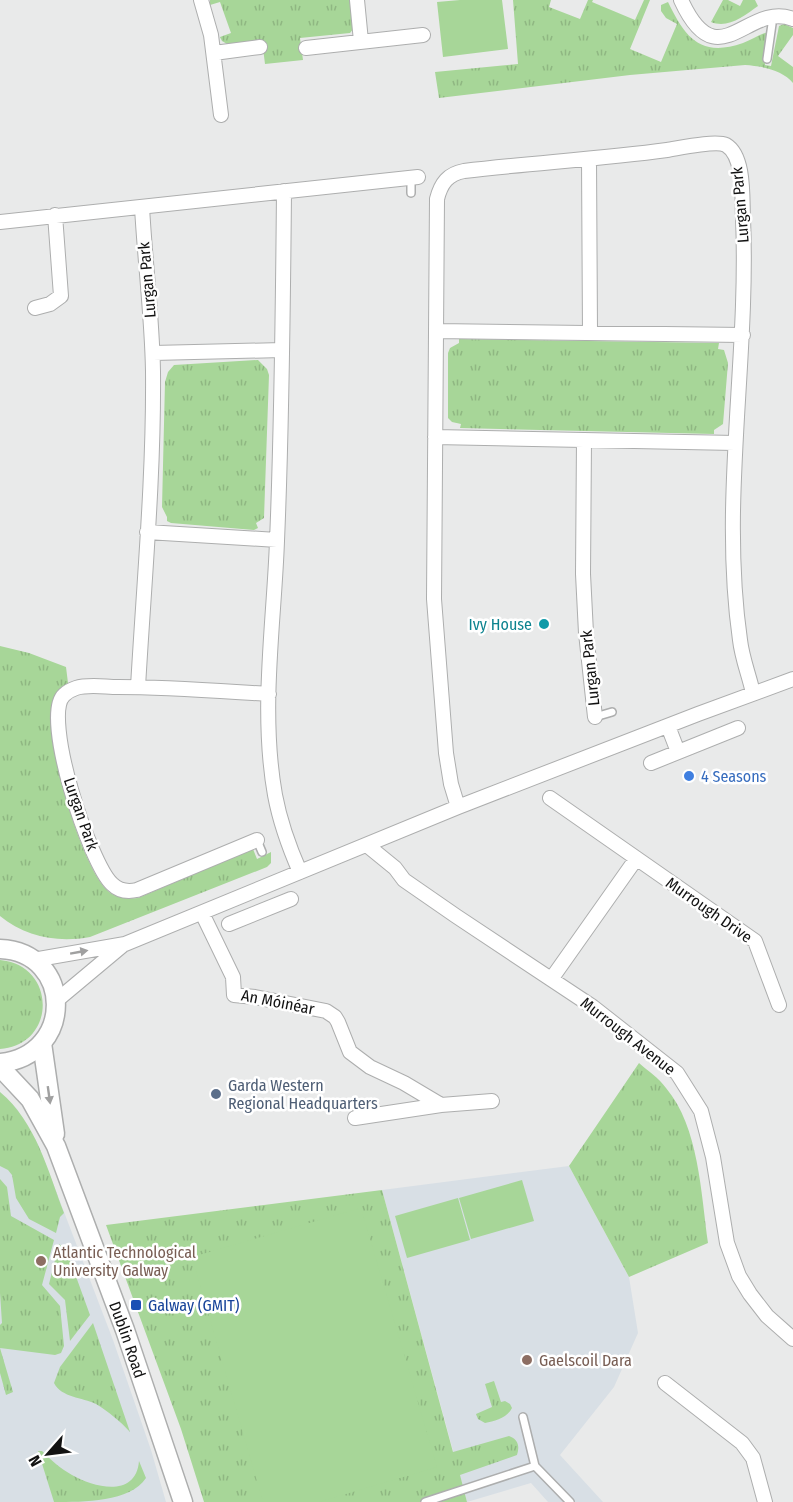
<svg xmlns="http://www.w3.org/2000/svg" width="793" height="1502" font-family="'Fira Sans Condensed',sans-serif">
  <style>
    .built { fill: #d8dfe5 }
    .grass { fill: url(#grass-tufts) }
    .pitch { fill: #a7d698 }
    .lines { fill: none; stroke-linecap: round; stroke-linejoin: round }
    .service-casing { stroke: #adaeae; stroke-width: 10 }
    .minor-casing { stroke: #adaeae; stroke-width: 16 }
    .secondary-casing { stroke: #adaeae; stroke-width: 21 }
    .service { stroke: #fff; stroke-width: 7 }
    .minor { stroke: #fff; stroke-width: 14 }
    .secondary { stroke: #fff; stroke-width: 18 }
    .oneway { fill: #a0a0a0 }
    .culture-dot { fill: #0f9aa8; stroke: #fff; stroke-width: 2 }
    .shop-dot { fill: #3f7fe0; stroke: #fff; stroke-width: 2 }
    .service-dot { fill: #5c6f8a; stroke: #fff; stroke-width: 2 }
    .education-dot { fill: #8d6e63; stroke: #fff; stroke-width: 2 }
    .transit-dot { fill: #1a4fb4; stroke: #fff; stroke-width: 2 }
    .labels { text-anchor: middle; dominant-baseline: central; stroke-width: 5; stroke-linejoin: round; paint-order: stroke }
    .street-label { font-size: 16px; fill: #121212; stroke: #fff }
    .culture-label { font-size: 16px; fill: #0d838f; stroke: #fff; text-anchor: end }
    .shop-label { font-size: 16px; fill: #366cbe; stroke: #fff; text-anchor: start }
    .service-label { font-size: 16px; fill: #4e5e75; stroke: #fff; text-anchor: start }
    .education-label { font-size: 16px; fill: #785e54; stroke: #fff; text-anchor: start }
    .transit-label { font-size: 16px; fill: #164399; stroke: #fff; text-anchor: start }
  </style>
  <defs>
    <pattern id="grass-tufts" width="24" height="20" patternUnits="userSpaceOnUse" patternTransform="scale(1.5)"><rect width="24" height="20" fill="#a7d698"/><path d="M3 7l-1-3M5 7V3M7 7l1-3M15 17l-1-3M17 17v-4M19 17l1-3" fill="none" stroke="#8fb782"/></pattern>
  </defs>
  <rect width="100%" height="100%" fill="#e9eaea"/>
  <!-- built -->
  <path class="built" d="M 0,1092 L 17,1109 L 38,1144 L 113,1340 L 151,1450 L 166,1502 L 0,1502 Z
    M 569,1166 L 629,1277 L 638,1333 L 614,1387 L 560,1455 L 603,1502 L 548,1502 L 531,1483 L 467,1502 L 382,1190 Z"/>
  <!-- grass -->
  <path class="grass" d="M 210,0 L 350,0 L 354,28 L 350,33 L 300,38 L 303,60 L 265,64 L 262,40 L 227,44 L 222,41 L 220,37 L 231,33 L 220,2 L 210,5 Z
    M 513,0 L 551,0 L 549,7 L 580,19 L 588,0 L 593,0 L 592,2 L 635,20 L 644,0 L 650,0 L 630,49 L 661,62 L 677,24 L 666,18 L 661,11 L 661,5 L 668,2 C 685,37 700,58 743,43 C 751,40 760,34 768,32 L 765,65 L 771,66 L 779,26 L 784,24 L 793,28 L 793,35 L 778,56 L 793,67 L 793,83 C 783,70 761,66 745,65 L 630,75 L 439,98 L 435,72 L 518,64 Z
    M 723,0 L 728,0 L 740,6 L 743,0 L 755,0 L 758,6 C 744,16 728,29 711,22 Z
    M 459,339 L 719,343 L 718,349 L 724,350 L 728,363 L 723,424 L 714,430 L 714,434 L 460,428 L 461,424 L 452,422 L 448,418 L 448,353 L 450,348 L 459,343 Z
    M 258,360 L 267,369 L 269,375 L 264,518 L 256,523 L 258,528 L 254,530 L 171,523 L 167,521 L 167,517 L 162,507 L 165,382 L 168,372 L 174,365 Z
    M 0,646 L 29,653 L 66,667 L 68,683 C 60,687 54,695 52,704 C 44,738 81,867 108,891 C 116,898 127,899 138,898 L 253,849 L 257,859 L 271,852 L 271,863 L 267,867 L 90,937 C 58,943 25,937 0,916 Z
    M 0,960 C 57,965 57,1045 0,1049 Z
    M 639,1063 C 648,1071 659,1078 666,1088 C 699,1127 701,1194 708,1243 L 629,1277 L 569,1166 Z
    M 0,1092 C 36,1122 48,1171 64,1213 L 60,1217 L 56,1233 L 29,1219 L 16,1198 L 12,1175 L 8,1170 L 0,1166 Z
    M 0,1179 L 7,1187 L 11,1216 L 54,1240 L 42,1285 L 60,1306 L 64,1346 L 61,1353 L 55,1355 L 0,1348 L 13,1392 L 6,1395 L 0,1373 L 0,1325 L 2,1323 L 0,1293 Z
    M 382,1190 L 453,1452 L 509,1436 C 518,1439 520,1446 517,1455 L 460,1475 L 467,1502 L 204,1502 L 181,1429 L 106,1225 Z
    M 59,1244 L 66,1249 L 90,1315 L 70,1341 L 65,1300 L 49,1284 Z
    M 93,1323 L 130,1432 C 120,1421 109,1412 96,1404 C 82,1397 62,1398 54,1383 L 60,1367 Z
    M 494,1381 L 501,1402 L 505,1401 L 510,1404 L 512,1408 C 507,1418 495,1421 485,1423 L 478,1419 L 476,1414 L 492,1407 L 485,1384 Z
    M 38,1451 L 42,1451 C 51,1460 61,1469 72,1475 C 95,1488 136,1498 139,1461 L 146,1478 C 130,1502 84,1502 54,1502 Z"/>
  <!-- pitch -->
  <path class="pitch" d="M 460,0 L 502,0 L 508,49 L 443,57 L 437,2 Z
    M 522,1180 L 534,1221 L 471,1239 L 459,1198 Z
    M 458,1198 L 470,1240 L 407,1258 L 395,1216 Z
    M 361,1208 L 437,1467 L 319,1502 L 263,1502 L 192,1257 Z"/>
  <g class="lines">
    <defs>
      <path id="service" d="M 767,59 L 772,24 L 767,18
        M 411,178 L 411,193
        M 595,717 L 612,712
        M 257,840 L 262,852
        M 523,1417 L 535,1466 L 570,1502
        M 425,1502 L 535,1466"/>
      <path id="minor" d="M 201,0 L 211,35 L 221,115
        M 357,0 L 361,41
        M 681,0 C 718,81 747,1 793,19
        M 306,48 L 423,35
        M 214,53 L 260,47
        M 589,159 L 590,333
        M 284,191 C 283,307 282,424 277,541 C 274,624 260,711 275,795 C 280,822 289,847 300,872
        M 0,222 L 418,177
        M 35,308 L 50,304 L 61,296 L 55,215
        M 436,331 L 743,335
        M 153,353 L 282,350
        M 435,437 L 735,443
        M 584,440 L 583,574 L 586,633 L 595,717
        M 147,532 L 277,540
        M 138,687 C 144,582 154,476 153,371 C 152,316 145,262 142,207
        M 668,726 L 678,752
        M 651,763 L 738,728
        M 550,798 L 755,941 L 779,1005
        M 458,807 L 451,784 L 446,753 L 434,599 L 437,199 C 441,183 448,174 464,171 C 532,163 600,159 667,150 C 680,148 716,140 726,145 C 745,156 742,199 743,218 C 749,359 720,500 740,640 C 742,658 749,675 753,693
        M 257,840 L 137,890 C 128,892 119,891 112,884 C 90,864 41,716 64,695 C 67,692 73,689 76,688 C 88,684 105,687 118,687 C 168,687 219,691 269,694
        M 368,846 L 395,868 L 404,880 L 456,916 L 593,1007 L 677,1073 L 701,1111 L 713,1157 L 727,1243 L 739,1276 L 750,1294 L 767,1316 L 793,1339
        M 202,913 L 233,977 L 234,995 L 255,997 L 326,1011 L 335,1017 L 338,1022 L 350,1052 L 370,1067 L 404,1083 L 441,1105 L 492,1101
        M 229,924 L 291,899
        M 33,960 L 125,944 L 458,807 L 698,714 L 793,679
        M 552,978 L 636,859
        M 56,1001 L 123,945
        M 355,1118 L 441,1105
        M 665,1383 L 742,1443 L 753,1458 L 765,1502"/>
      <g id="secondary">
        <path d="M 0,949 C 74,952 75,1056 0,1063"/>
        <path d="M 42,1043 L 55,1134"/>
        <path id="s1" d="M 0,1067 L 30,1099 L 56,1146 L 125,1330 L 183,1502"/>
      </g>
    </defs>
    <!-- service casing -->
    <use href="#service" class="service-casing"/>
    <!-- minor casing -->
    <use href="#minor" class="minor-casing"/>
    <!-- secondary casing -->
    <use href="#secondary" class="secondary-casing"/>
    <!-- service -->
    <use href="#service" class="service"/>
    <!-- minor -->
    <use href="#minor" class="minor"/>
    <!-- secondary -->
    <use href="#secondary" class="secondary"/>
  </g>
  <!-- one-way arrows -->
  <defs><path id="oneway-solid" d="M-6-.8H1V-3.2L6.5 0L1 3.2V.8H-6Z" transform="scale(1.5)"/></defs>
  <g class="oneway">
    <use href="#oneway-solid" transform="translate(79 952) rotate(-10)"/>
    <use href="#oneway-solid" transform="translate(49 1095) rotate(82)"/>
  </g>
  <!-- markers -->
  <circle class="culture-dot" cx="544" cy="624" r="6"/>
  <circle class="shop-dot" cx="689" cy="776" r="6"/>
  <circle class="service-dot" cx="216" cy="1094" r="6"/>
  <g class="education-dot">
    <circle cx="41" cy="1261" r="6"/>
    <circle cx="527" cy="1360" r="6"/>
  </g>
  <rect class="transit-dot" x="130" y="1299" width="12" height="12" rx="3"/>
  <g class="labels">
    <!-- street labels -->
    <g class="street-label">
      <text transform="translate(740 205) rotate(-95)">Lurgan Park</text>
      <text transform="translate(147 280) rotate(-95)">Lurgan Park</text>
      <text transform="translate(590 668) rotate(-96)">Lurgan Park</text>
      <text transform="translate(81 814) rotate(71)">Lurgan Park</text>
      <text transform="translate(709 910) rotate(35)">Murrough Drive</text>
      <text transform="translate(278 1002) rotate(11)">An Móinéar</text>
      <text transform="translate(628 1036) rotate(38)">Murrough Avenue</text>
      <text stroke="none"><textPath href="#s1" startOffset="304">Dublin Road</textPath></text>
    </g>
    <!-- culture labels -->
    <g class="culture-label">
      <text x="532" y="624">Ivy House</text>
    </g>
    <!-- shop labels -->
    <g class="shop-label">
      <text x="701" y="776">4 Seasons</text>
    </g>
    <!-- service labels -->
    <g class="service-label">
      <text x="228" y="1085">Garda Western<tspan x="228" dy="18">Regional Headquarters</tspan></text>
    </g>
    <!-- education labels -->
    <g class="education-label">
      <text x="53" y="1252">Atlantic Technological<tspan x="53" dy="18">University Galway</tspan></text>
      <text x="539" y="1360">Gaelscoil Dara</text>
    </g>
    <!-- transit labels -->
    <g class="transit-label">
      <text x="148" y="1305">Galway (GMIT)</text>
    </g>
  </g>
  <!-- north arrow -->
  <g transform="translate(48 1454) rotate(242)" stroke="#ffffff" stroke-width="4.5" paint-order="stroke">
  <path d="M0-4.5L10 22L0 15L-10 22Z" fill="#121212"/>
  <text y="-9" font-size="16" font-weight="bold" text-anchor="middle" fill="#121212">N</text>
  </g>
</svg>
